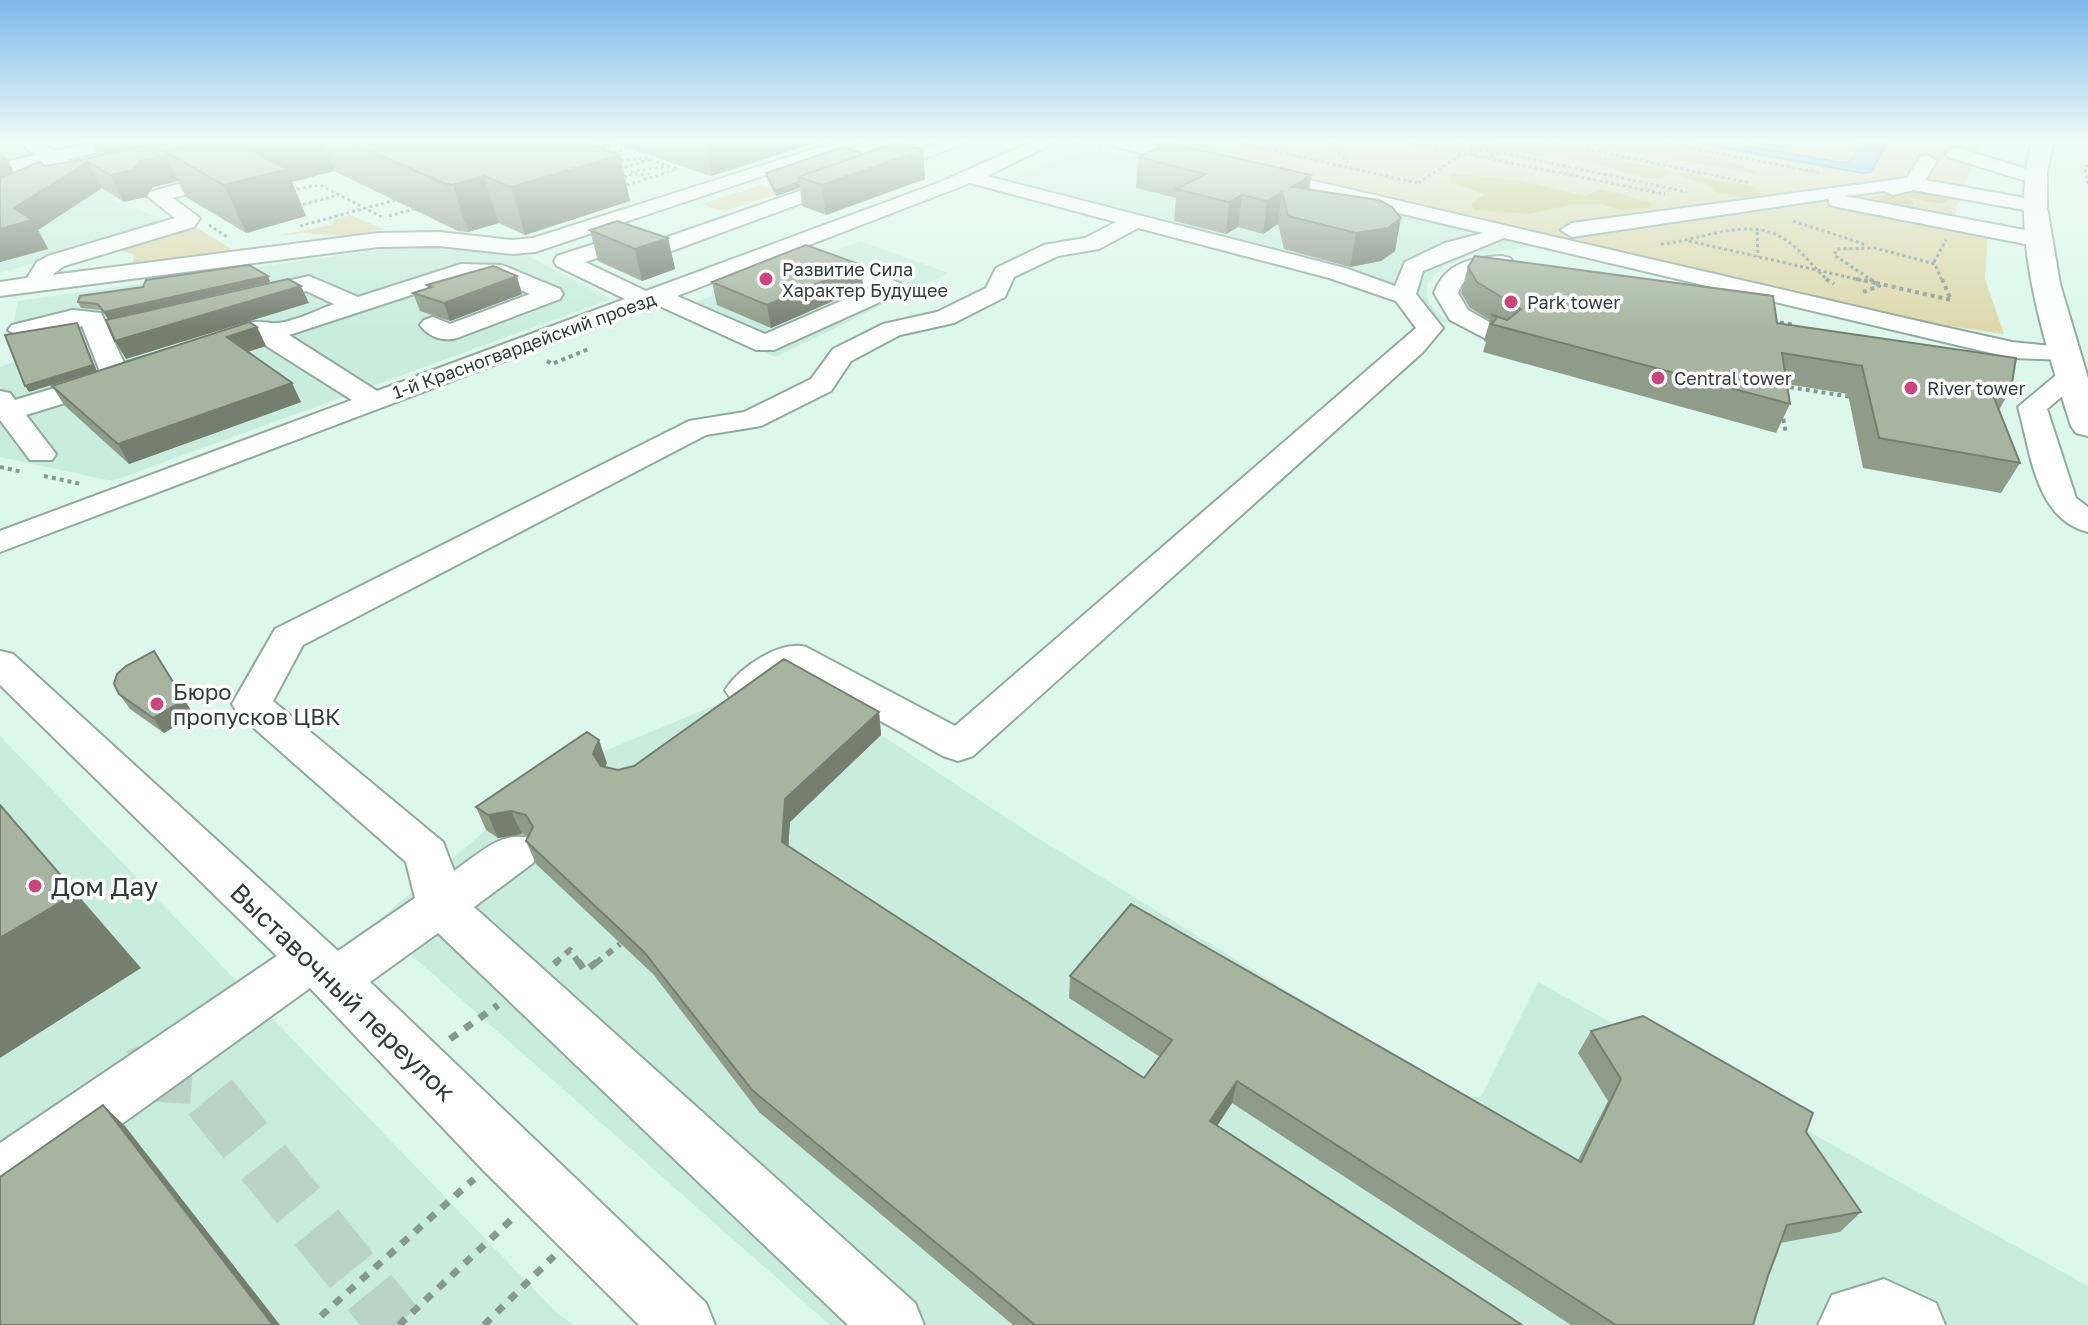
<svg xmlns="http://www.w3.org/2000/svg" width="2088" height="1325" font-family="'Golos Text',sans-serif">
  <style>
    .built { fill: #c8eddf }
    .green { fill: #ded8ab }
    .forest { fill: #cec47c }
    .water { fill: #7cc0ec; stroke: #6699b6; stroke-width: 2 }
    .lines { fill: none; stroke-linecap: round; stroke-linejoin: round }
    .minor-tunnel { stroke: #bad2c8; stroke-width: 56; stroke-dasharray: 56 28; stroke-linecap: butt }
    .minor-casing { stroke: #90aaa0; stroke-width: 4 }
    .major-casing { stroke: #90aaa0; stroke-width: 4 }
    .path-far3 { stroke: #859891; stroke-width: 3; stroke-dasharray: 3 3; stroke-linecap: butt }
    .path-far2 { stroke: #859891; stroke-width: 4; stroke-dasharray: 4 4; stroke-linecap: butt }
    .path-far1 { stroke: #859891; stroke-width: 6; stroke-dasharray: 7 7; stroke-linecap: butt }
    .path { stroke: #859891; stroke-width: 7; stroke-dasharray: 9 9; stroke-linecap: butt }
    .minor { fill: #fff; fill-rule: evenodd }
    .major { fill: #fff; fill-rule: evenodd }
    .wall { fill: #909c8a }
    .shaded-wall { fill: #757f70 }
    .building { fill: #a7b5a0; stroke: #757f70; stroke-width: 2 }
    .poi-dot { fill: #cc437d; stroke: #fff; stroke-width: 3 }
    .labels { text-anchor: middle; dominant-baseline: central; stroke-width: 7; stroke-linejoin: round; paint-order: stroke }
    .far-poi-label { font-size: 18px; fill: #323d39; stroke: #fff; text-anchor: start }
    .far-street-label { font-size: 18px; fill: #323d39; stroke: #fff }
    .poi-label { font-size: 22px; fill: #323d39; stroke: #fff; text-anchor: start }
    .near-poi-label { font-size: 26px; fill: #323d39; stroke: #fff; text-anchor: start }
    .near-street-label { font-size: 26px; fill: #323d39; stroke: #fff }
  </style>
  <rect width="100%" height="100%" fill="#dcf7ec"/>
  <!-- built -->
  <path class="built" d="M 0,143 L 331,143 L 110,199 L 173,223 L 0,273 Z
    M 1090,147 L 1366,213 L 1379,203 L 1534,240 L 1526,247 L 1466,257 L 1443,267 L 1427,284 L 1428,302 L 1450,325 L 1335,276 L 993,186 Z
    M 861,241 L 948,273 L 775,357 L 696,321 L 691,304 Z
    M 413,245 L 528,256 L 611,299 L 112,481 L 0,457 L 0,367 L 16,361 L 9,342 L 18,301 Z
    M 781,678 L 881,735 L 1023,829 L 1459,1096 L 1481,1097 L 1538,982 L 2088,1286 L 2088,1325 L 830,1325 L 375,923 L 486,830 L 595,755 Z
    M 0,736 L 557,1313 L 574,1325 L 0,1325 Z"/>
  <!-- green -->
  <path class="green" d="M 1146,143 L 1984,143 L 1960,193 L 1953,226 L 1988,234 L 1985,279 L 2004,334 L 1936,324 Z
    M 760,185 L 780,191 L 778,194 L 722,212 L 702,204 Z
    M 350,215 L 383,229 L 348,236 L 305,233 L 276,236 L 331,225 L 334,220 Z
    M 191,224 L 236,252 L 138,265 L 133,261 L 134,255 L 122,250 Z"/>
  <!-- forest -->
  <path class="forest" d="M 1500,143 L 1541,143 L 1672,171 L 1658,179 L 1645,178 L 1579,160 L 1531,155 L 1495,146 Z
    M 1576,143 C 1618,143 1725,150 1758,174 Z
    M 1451,173 L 1521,181 L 1587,196 L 1600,189 L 1648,201 L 1653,207 L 1625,211 L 1600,204 L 1570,205 L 1528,214 L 1475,210 L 1471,204 L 1485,194 L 1451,182 Z
    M 1693,173 C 1709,184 1741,179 1760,190 L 1760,199 L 1718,193 L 1714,190 L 1715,188 L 1675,174 Z
    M 1923,189 L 1955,195 L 1942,204 L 1906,197 L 1914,203 L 1911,206 L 1868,198 Z"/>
  <!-- water -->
  <path class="water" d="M 1695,143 L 1729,143 L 1843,163 L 1851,161 L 1861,143 L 1887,143 L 1871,172 L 1863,173 Z"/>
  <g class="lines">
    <!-- minor-tunnel -->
    <path class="minor-tunnel" d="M 137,1077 L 147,1073 L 193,1076 L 396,1325"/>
    <defs>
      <path id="minor" d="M 20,143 L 42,143 L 54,151 L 89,143 L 123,143 L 121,147 L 67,159 L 87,172 L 107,167 L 117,173 L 114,177 L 84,185 L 48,164 L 0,175 L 0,163 L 35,155 Z
        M 833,143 L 861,143 L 535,252 L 512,254 L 439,246 L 378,247 L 0,296 L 0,282 L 27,278 L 37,262 L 48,256 L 175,218 L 147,196 L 150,192 L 229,170 L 239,176 L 236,180 L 173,198 L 200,218 L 194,227 L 64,266 L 52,275 L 378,233 L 439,232 L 512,240 L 533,238 Z
        M 938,143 L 965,143 L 658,256 L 650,258 L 624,249 L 585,262 L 646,291 L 938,183 L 1029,143 L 1054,143 L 987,176 L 1345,268 L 1395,286 L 1405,262 L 1445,243 L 1483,233 L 1255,179 L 1252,175 L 1255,171 L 1262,169 L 1922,322 L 2012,342 L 2072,348 L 2076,354 L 2072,360 L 2012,358 L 1504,238 L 1423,271 L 1416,294 L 1443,328 L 1423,352 L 973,756 L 958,761 L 943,756 L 795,673 C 774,688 758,707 731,699 L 725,690 C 740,667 780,640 806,647 L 955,726 L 1416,328 L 1396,301 L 1329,278 L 1138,228 L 1099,249 L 1058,256 L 1014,277 L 1005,297 L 954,323 L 900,335 L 851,361 L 831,391 L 761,426 L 706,435 L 303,645 L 273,701 L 443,842 L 454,871 C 479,854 502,829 533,839 L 540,851 L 533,863 L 474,907 L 915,1303 L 924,1325 L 848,1325 L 438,933 L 370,982 L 706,1303 L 715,1325 L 639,1325 L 484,1171 L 310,988 L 33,1188 L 13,1196 L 0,1191 L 0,1143 L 277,956 L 0,685 L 0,651 L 13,654 L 338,951 L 415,898 L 406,862 L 238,714 L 232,704 L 275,629 L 689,421 L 744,412 L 811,379 L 833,349 L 883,324 L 937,312 L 986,288 L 996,268 L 1044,245 L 1085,238 L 1116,222 L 970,183 L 677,296 L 765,334 L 871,288 L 806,263 L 803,258 L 806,253 L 822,253 L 900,283 L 904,288 L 900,293 L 774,350 L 756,350 L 655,304 L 0,552 L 0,531 L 352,400 L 241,330 C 249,319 259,322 271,323 C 288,325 317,310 334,304 L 306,291 L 248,304 L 239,302 L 236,297 L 239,292 L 309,276 L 358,297 L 461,264 L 502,265 L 560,289 L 563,294 L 560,299 L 457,338 C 444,342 428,337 420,325 L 424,320 L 433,317 L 450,324 L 530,294 L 491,277 L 463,278 L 289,335 L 377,391 L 625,299 L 557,266 L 554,261 L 557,256 L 625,234 L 650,243 Z
        M 1114,143 L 1148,143 L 1209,157 L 1212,161 L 1202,167 L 1116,147 Z
        M 1955,147 L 2043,174 L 2046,178 L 2036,184 L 1948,157 L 1946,153 Z
        M 1927,155 L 1937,161 L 1925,180 L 2036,200 L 2046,206 L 2036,212 L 1913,190 L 1893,195 L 1884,191 L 1845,196 L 2040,233 L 2048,235 L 2051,240 L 2048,245 L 2040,247 L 1837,207 L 1830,205 L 1828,199 L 1572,237 L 1561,230 L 1572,223 L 1907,178 L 1920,157 Z
        M 1502,256 L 1510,258 L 1514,263 L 1510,268 C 1489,273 1467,268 1458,293 L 1468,310 L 1507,332 L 1511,337 L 1498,345 L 1450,320 L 1434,293 C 1445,263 1472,257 1502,256 Z
        M 73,310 L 101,313 L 124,363 L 158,353 L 167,355 L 171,361 L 167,367 L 121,381 L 117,387 L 26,415 L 56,454 L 52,460 L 30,460 L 0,420 L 0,391 L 10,393 L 15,400 L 101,374 L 82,326 L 21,338 L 8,330 L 12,325 Z
        M 2071,369 L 2081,371 L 2085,377 L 2047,409 L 2076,498 L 2088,507 L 2088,532 C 2035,519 2031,452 2018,407 L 2061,371 Z
        M 1884,1279 L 1936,1303 L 1945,1325 L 1818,1325 L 1832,1295 Z"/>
      <path id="major" d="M 2031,143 L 2053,143 L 2047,172 L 2047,207 L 2060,284 L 2088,378 L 2088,436 L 2076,433 L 2071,426 C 2043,336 2009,237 2031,143 Z"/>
    </defs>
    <!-- minor casing -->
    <use href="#minor" class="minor-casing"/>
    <!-- major casing -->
    <use href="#major" class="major-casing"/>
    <!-- path-far3 -->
    <path class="path-far3" d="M 1071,143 L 1090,145
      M 1087,143 L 1101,147
      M 1239,143 L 1417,183
      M 1331,143 L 1351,167
      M 1411,143 L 1665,194
      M 1457,143 L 1687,192
      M 1557,143 L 1751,183
      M 1663,143 L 1822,173
      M 1758,143 L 1786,148 L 1791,143
      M 590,147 L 603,143
      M 596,148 L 625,143
      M 1473,149 L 1498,154 L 1483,158 L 1468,152 Z
      M 608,154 L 646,143
      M 615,161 L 647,158 L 677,169 L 621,187
      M 2088,165 L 2085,167 L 2088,185
      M 619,169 L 652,159
      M 631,172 L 668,166
      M 1418,183 L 1462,154
      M 624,184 L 626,175 L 653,174
      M 291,190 L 320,185 L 384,218
      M 297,206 L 339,195
      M 389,216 L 418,208
      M 1793,221 L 1867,245
      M 209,225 L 227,237
      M 300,226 L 399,199
      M 1757,232 L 1758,257
      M 1689,241 L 1865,281
      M 1661,244 C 1699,241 1747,216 1783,238 C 1801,249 1813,268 1829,281
      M 1934,262 L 1946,240
      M 1873,281 L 1834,255 L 1837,249 L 1875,248 L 1935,264 L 1942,281"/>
    <!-- path-far2 -->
    <path class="path-far2" d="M 1826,279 L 1834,284
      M 1856,279 L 1876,283
      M 1870,279 L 1876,283
      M 1876,283 L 1951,300 L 1942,279
      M 1863,292 L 1879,286 L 1876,283
      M 1772,321 L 1795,325
      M 547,361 L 552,364 L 591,348
      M 1782,386 L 1852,397
      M 1782,411 L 1786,434
      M 0,467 L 23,472
      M 44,476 L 81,484"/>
    <!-- path-far1 -->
    <path class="path-far1" d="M 555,963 L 570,950 L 579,963
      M 596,963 L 620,944"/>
    <!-- path -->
    <path class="path" d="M 578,961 L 585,971 L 598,961
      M 554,964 L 558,961
      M 450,1039 L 498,1005
      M 321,1316 L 474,1179
      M 399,1325 L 513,1218
      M 484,1325 L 554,1256"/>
    <!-- minor -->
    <use href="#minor" class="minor"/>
    <!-- major -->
    <use href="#major" class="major"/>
  </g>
  <!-- wall -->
  <path class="wall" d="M 91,143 L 587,143 L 620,155 L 630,201 L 525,235 L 499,223 L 468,232 L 458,231 L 334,171 L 292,182 L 306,216 L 246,233 L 186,197 L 178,181 L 153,187 L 146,197 L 124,202 L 102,188 L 38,230 L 48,249 L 0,262 L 0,152 L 5,156 L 14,172 L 98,156 Z
    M 613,143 L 814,143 L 711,176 Z
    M 1138,157 L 1311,175 L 1309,189 L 1395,251 L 1381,261 L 1350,267 L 1284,249 L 1278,224 L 1263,234 L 1238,227 L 1226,234 L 1174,221 L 1176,198 L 1136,188 Z
    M 766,173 L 925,179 L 826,215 L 802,206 L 800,188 L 776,196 L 767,178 Z
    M 590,230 L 668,238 L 675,269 L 642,281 L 598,261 Z
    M 861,265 L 863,288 L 771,328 L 717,305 L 712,282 Z
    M 1468,267 L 1777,323 L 2011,389 L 1999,410 L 2020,463 L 2001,493 L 1863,468 L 1848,394 L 1786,384 L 1790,404 L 1776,433 L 1483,352 L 1486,342 L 1484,341 L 1490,320 L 1470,308 L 1461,293 Z
    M 268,276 L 270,282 L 108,319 L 101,310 L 81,308 L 78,302 Z
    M 427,285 L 522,294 L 450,321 L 420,311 L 413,293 L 428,288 Z
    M 257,327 L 266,346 L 248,352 L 301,402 L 129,464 L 64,405 L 52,386 Z
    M 119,694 L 194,715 L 164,733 L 130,709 Z
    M 879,712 L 881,735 L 790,822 L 788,846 L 1144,1078 L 1160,1057 L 1069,998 L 1070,976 L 1578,1160 L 1608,1101 L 1578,1053 L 1591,1031 L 1806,1132 L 1861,1212 L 1840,1232 L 1780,1243 L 1768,1276 L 1753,1325 L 1571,1325 L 1232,1103 L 1217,1126 L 1522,1325 L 1013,1325 L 759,1112 L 653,974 L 536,864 L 526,841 L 528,836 L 522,834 L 498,838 L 486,830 L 476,807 L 607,763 L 605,767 L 618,770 Z"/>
  <!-- shaded-wall -->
  <path class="shaded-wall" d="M 99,143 L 172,143 L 110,164 Z
    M 216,143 L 324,143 L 334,171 L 292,182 L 306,216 L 246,233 L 224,185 Z
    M 705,143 L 814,143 L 711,176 Z
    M 923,150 L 925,179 L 826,215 L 822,185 Z
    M 166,155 L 178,181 L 153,187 L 146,197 L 124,202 L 110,175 L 140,161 Z
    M 620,155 L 630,201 L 525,235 L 511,187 Z
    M 5,156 L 20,182 L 0,192 L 0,158 Z
    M 88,162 L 102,188 L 38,230 L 48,249 L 0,262 L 0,229 L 14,208 Z
    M 1311,175 L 1307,207 L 1288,216 L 1288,219 L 1292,187 Z
    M 484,176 L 499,223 L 468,232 L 453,185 Z
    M 799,182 L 800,188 L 776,196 L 775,191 Z
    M 1282,192 L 1278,224 L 1263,234 L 1267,201 Z
    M 1242,195 L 1238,227 L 1226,234 L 1229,202 Z
    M 1401,218 L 1395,251 L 1381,261 L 1350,267 L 1356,233 Z
    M 668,238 L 675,269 L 642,281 L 635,249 Z
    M 861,265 L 863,288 L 771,328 L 767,305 Z
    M 268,276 L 270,282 L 108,319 L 104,312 Z
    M 517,276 L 522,294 L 450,321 L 444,303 Z
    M 301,286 L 309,303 L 126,359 L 115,341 Z
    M 77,323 L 97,371 L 29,392 L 25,386 Z
    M 257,327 L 266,346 L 236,355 L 227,337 Z
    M 292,383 L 301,402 L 129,464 L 118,444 Z
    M 154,651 L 194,715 L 164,733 L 153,718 Z
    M 879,712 L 881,735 L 790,822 L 787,865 L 782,842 L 785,799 Z
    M 599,740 L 607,763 L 601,776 L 593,754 Z
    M 0,805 L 141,968 L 0,1058 Z
    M 511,811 L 522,834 L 498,838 L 488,815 Z
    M 1237,1081 L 1232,1103 L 1206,1143 L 1210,1121 Z
    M 103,1105 L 125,1126 L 280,1325 L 273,1325 Z"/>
  <!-- building -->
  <path class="building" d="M 156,143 L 200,143 L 164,151 L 166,155 L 140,161 L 133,170 L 110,175 L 88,162 L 14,208 L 32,220 L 0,229 L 0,178 L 40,162 L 45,166 L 71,162 Z
    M 200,143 L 249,143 L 240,145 L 287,169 L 224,185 L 164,151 Z
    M 353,143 L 587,143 L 620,155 L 511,187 L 484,176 L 453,185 L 443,183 Z
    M 895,143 L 900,143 L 923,150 L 822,185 L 798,177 Z
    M 1168,143 L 1311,175 L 1292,187 L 1379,200 L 1392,207 L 1401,218 L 1388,228 L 1356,233 L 1288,216 L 1282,192 L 1267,201 L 1242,195 L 1229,202 L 1176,189 L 1206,174 L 1138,157 Z
    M 843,147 L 864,154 L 798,177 L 799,182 L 775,191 L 766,173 Z
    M 617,221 L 668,238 L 635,249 L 590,230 Z
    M 806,245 L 861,265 L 767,305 L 712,282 Z
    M 1475,256 L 1773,296 L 1777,323 L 2016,358 L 2011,389 L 1989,385 L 2020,463 L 1879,438 L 1862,366 L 1782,353 L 1790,404 L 1491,324 L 1497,318 L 1491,314 L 1507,320 L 1521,309 L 1477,282 L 1468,267 Z
    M 249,265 L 268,276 L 104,312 L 98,304 L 78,302 L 80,296 L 143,287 L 146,280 Z
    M 493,266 L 517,276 L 444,303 L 413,293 L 432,287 L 427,285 Z
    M 288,279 L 301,286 L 115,341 L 106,320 Z
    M 249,322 L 257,327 L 227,337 L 292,383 L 118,444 L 52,386 Z
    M 77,323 L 93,365 L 25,386 L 5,335 Z
    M 154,651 L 184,700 L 153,718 L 119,694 L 114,684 L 117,674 L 126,666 Z
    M 784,659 L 879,712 L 785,799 L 782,842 L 1144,1078 L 1172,1040 L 1070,976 L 1131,904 L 1581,1162 L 1621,1079 L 1591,1031 L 1643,1016 L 1813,1113 L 1806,1132 L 1861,1212 L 1787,1225 L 1768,1276 L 1753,1325 L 1616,1325 L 1237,1081 L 1210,1121 L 1522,1325 L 1035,1325 L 752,1090 L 644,952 L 526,841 L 533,827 L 526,815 L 511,811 L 488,815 L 476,807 L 587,732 L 599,740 L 593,754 L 601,766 L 618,770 L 634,766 Z
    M 0,805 L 76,893 L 0,938 Z
    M 103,1105 L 273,1325 L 0,1325 L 0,1177 Z"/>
  <!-- sky -->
  <linearGradient id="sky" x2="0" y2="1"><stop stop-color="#7db9ea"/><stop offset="0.43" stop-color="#effbf6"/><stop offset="1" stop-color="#effbf6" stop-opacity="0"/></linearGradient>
  <rect width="2088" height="329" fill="url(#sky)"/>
  <!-- markers -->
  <g class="poi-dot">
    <circle cx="766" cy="279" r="8"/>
    <circle cx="1511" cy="302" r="8"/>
    <circle cx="1658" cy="378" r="8"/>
    <circle cx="1911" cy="388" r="8"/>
    <circle cx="157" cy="704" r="8"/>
    <circle cx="35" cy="886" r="8"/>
  </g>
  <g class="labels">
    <!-- far-poi labels -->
    <g class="far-poi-label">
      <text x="782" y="269">Развитие Сила<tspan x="782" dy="21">Характер Будущее</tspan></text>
      <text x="1527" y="302">Park tower</text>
      <text x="1674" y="378">Central tower</text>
      <text x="1927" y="388">River tower</text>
    </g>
    <!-- far-street labels -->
    <g class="far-street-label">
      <text transform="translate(524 345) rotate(-20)">1-й Красногвардейский проезд</text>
    </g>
    <!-- poi labels -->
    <g class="poi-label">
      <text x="173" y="691">Бюро<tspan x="173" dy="25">пропусков ЦВК</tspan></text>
    </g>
    <!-- near-poi labels -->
    <g class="near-poi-label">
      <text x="51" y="886">Дом Дау</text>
    </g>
    <!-- near-street labels -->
    <g class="near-street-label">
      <text transform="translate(343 992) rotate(44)">Выставочный переулок</text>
    </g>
  </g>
</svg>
